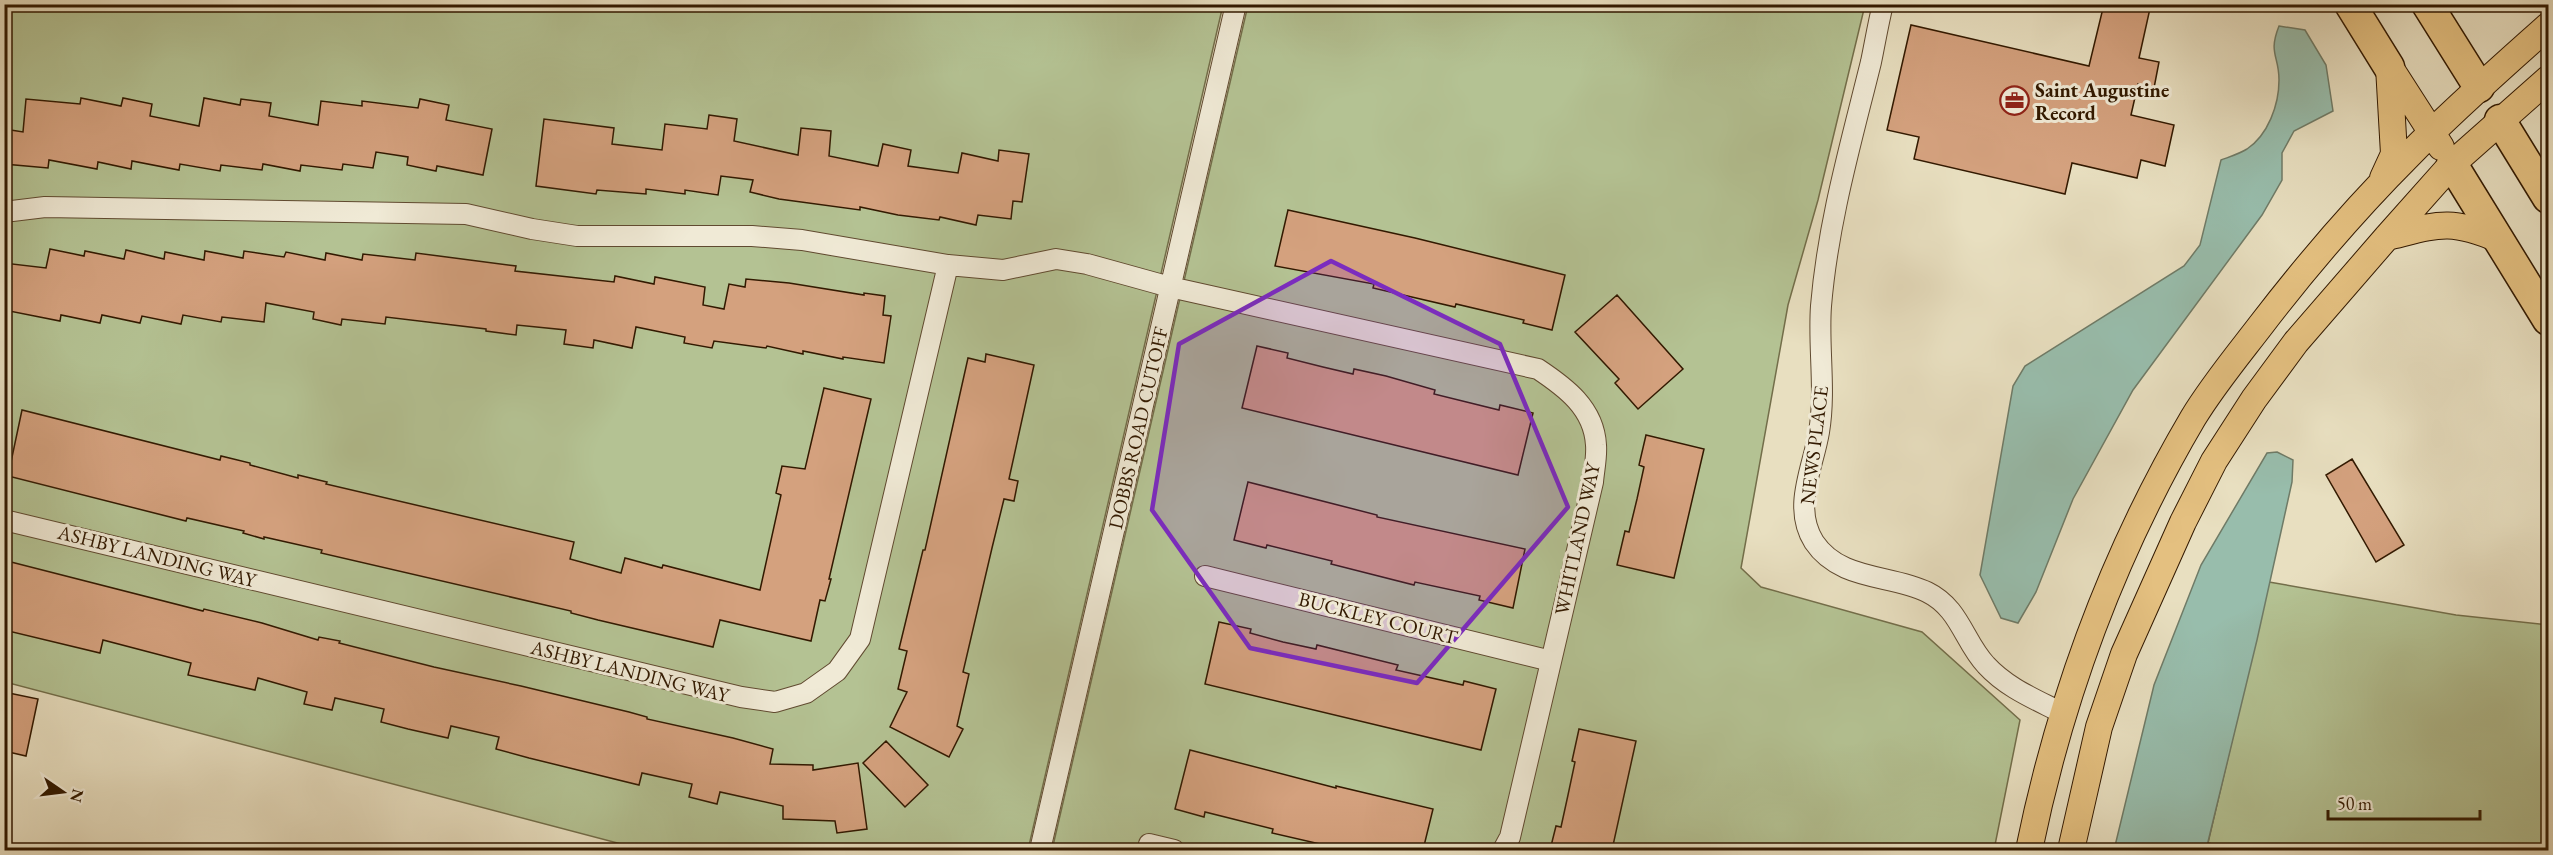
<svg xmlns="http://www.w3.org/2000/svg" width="2553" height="855" font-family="'EB Garamond',serif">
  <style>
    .green { fill: #b4c293; stroke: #736e4a; stroke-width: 1.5 }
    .water { fill: #98bdac; stroke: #6f7b67; stroke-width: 1.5 }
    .building { fill: #d4a17e; stroke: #321900; stroke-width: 1.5 }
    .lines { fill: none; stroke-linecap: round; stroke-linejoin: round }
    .minor-casing { stroke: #604a30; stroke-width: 22 }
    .major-casing { stroke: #321900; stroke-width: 28 }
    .highway-casing { stroke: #321900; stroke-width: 33 }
    .minor { stroke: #f0ead6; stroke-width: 20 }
    .major { stroke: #e4c080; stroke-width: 26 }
    .highway { stroke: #e4c080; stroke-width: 30 }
    .marked { fill: #7b2cbf; fill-opacity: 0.2; stroke: #7b2cbf; stroke-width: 4.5; stroke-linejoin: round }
    .labels { text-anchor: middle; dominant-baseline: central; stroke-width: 6; stroke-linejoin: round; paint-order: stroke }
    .poi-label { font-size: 20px; font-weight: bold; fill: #321900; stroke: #f0ead6; text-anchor: start }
    .street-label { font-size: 20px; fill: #321900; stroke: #f0ead6 }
  </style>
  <rect width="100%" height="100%" fill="#e8dfc0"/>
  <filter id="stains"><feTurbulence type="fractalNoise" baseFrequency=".00333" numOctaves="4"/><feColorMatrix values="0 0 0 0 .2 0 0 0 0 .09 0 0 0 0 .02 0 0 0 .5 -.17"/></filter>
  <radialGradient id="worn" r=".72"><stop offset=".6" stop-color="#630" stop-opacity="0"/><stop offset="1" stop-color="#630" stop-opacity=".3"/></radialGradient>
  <!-- green -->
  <path class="green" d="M 4,5 L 1223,5 L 1028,850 L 644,850 L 5,682 Z
    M 1248,5 L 1865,5 L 1818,200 L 1788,305 L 1741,568 L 1761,587 L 1922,632 L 2020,720 L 1994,850 L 1052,850 Z
    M 2269,582 L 2456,615 L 2548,625 L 2548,850 L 2241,850 L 2208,843 Z"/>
  <!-- water -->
  <path class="water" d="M 2279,26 L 2305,30 L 2326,65 L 2333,111 L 2294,131 L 2282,153 L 2282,180 L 2262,215 L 2133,390 L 2073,499 L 2036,592 L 2018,623 L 2001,618 L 1980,575 L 2013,386 L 2025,366 L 2184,266 L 2200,245 L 2221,160 C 2229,157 2239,154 2247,149 C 2268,135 2279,105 2279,80 C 2279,55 2268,54 2279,26 Z
    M 2277,452 L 2293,460 L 2292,482 L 2257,640 L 2206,850 L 2114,850 L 2154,685 L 2201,565 L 2267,453 Z"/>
  <!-- building -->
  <path class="building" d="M 2104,4 L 2151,4 L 2139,58 L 2159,62 L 2154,88 L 2138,84 L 2131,115 L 2174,125 L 2165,166 L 2141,160 L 2137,178 L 2072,163 L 2065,194 L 1914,159 L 1919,137 L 1887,130 L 1911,25 L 2089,66 Z
    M 81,98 L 121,106 L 123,98 L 152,104 L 150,116 L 199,126 L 204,98 L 240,105 L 241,99 L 271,103 L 269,116 L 318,125 L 321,101 L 362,106 L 362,101 L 418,108 L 420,99 L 449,105 L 446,120 L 492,129 L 483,175 L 437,166 L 436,171 L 407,165 L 408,157 L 376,152 L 373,168 L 343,164 L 342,170 L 301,165 L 300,171 L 263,164 L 262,170 L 221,165 L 220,171 L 180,164 L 179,170 L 132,161 L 131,169 L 98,162 L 97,169 L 49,160 L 48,168 L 4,164 L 4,129 L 23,132 L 26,99 L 80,104 Z
    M 709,115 L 737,119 L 734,141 L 798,155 L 801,128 L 831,131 L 829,156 L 878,166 L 883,144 L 911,150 L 908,166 L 958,173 L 962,153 L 998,161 L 999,150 L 1029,154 L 1022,202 L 1013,201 L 1011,219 L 978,215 L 976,225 L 940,217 L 939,220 L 898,215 L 860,207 L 860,210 L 779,199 L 750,192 L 753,180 L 721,176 L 718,195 L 685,190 L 685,194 L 646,189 L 646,194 L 597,190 L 596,194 L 536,186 L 544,119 L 614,128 L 612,144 L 662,150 L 665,124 L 707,129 Z
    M 1288,210 L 1415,238 L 1565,275 L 1552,330 L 1523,323 L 1524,320 L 1456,304 L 1455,307 L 1373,288 L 1374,284 L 1275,266 Z
    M 50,249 L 84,256 L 85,251 L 124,259 L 126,250 L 164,259 L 165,252 L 204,260 L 205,251 L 243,258 L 244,251 L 284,257 L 286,252 L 325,260 L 326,253 L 362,260 L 363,254 L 415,260 L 416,253 L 516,266 L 515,271 L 614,282 L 615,276 L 654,284 L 655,277 L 705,287 L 703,305 L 724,309 L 729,284 L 745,287 L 746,279 L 789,283 L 864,295 L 864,293 L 885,296 L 883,315 L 891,316 L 884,363 L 843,357 L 843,359 L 803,351 L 803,354 L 767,346 L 766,348 L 714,341 L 712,348 L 684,343 L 685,337 L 636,327 L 632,348 L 594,340 L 593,348 L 564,344 L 566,330 L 517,325 L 516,335 L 486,331 L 486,329 L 386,317 L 385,324 L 342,319 L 341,325 L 313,319 L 314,312 L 266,303 L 264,322 L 222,317 L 221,322 L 183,315 L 181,324 L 142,316 L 140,323 L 102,315 L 100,323 L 61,315 L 60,321 L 4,310 L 4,263 L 46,268 Z
    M 1617,295 L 1683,369 L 1638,409 L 1615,383 L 1619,379 L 1575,332 Z
    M 1257,346 L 1288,353 L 1287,358 L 1323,367 L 1353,374 L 1354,369 L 1386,376 L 1435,390 L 1434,394 L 1499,410 L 1500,405 L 1533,413 L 1518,475 L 1242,408 Z
    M 986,354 L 1034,365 L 1009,479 L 1018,481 L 1014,501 L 1004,499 L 992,548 L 963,672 L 969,674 L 957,726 L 963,729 L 949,757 L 890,727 L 907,692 L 898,689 L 907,651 L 899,649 L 923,550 L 925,550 L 968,358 L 985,362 Z
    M 824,388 L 871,399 L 829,579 L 831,579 L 825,601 L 820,600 L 811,641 L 720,620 L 713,647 L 598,620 L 571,613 L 571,611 L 321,553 L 322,550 L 264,537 L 264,539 L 243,533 L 244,531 L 187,518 L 186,521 L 8,476 L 22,410 L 220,460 L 221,456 L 250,463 L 250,465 L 298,478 L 298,475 L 327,482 L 326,484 L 574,542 L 570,559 L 621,573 L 625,558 L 662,568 L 663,565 L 760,590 L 781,495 L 776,493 L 782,466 L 805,469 Z
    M 1646,435 L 1704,449 L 1674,578 L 1617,565 L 1625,531 L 1629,532 L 1637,499 L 1644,467 L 1639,465 Z
    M 2352,459 L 2404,545 L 2376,562 L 2326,475 Z
    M 1248,482 L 1377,515 L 1377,517 L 1525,549 L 1513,608 L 1479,600 L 1480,596 L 1415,582 L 1414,585 L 1331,564 L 1332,561 L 1267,545 L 1266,548 L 1234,540 Z
    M 11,562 L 203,611 L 204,609 L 262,623 L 318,640 L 319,637 L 340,641 L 339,643 L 434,667 L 521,686 L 629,712 L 647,717 L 647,719 L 733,738 L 773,749 L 770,764 L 813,765 L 813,770 L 858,763 L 867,829 L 837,833 L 835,821 L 783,819 L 783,806 L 720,792 L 717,804 L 689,797 L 692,784 L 642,773 L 639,785 L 529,758 L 496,749 L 499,737 L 451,726 L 448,738 L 408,729 L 381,722 L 384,709 L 335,698 L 332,710 L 304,704 L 307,692 L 258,678 L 255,690 L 188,675 L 191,663 L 103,640 L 100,653 L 4,630 L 4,589 Z
    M 1219,622 L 1251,629 L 1250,633 L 1283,642 L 1316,649 L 1317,645 L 1398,665 L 1396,670 L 1463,685 L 1464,681 L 1496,689 L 1481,750 L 1205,684 Z
    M 4,692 L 38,699 L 26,756 L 4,751 Z
    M 1579,729 L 1636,741 L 1612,850 L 1550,850 L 1556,826 L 1561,827 L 1568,795 L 1575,762 L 1572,761 Z
    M 886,741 L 928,785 L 905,807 L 863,763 Z
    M 1190,750 L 1336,788 L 1336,786 L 1433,809 L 1423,850 L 1346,850 L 1272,833 L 1273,829 L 1205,812 L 1204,817 L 1175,809 Z"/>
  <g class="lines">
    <defs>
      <path id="minor" d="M 1883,4 C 1878,24 1875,43 1871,62 C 1851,143 1828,222 1821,306 C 1818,347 1826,390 1819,432 C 1813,468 1792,507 1814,542 C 1840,581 1890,574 1927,592 C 1960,608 1964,642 1986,665 C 2007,688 2035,699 2062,713
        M 4,212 L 45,207 L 466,214 L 532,229 L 577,236 L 752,236 L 802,240 L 948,265 L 1003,270 L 1056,259 L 1087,264 L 1170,287 L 1538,369 C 1565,387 1594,408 1596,445 C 1597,457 1594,470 1593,482 L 1510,837 L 1503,850
        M 4,520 L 741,697 L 775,702 L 806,693 L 837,671 L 860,639 L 948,265
        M 1205,576 L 1551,661
        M 1149,844 L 1174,850
        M 1040,850 L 1236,4"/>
      <path id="major" d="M 2391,69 L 2441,147
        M 2383,178 L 2394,154 L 2389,67
        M 2387,237 C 2437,225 2449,218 2498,239
        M 2029,850 C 2060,698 2114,552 2193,418 C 2213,385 2238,355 2261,325 C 2307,265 2356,208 2409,155 C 2453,110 2501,68 2548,26
        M 2071,850 L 2099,727 L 2124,654 L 2183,522 L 2214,461 L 2254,399 L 2296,342 L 2387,237 L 2452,164 L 2548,79"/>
      <path id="highway" d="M 2350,4 L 2389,67
        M 2427,4 L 2479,87
        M 2500,120 L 2548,198
        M 2452,164 L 2548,320"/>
    </defs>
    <!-- minor casing -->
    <use href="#minor" class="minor-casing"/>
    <!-- major casing -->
    <use href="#major" class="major-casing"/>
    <!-- highway casing -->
    <use href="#highway" class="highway-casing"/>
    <!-- minor -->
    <use href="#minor" class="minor"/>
    <!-- major -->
    <use href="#major" class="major"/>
    <!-- highway -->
    <use href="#highway" class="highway"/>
  </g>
  <!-- marked area -->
  <path class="marked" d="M 1331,261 L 1500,344 L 1568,507 L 1417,683 L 1250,648 L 1152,510 L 1179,344 Z"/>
  <!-- icons -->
  <defs>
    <symbol id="office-ring" viewBox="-11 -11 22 22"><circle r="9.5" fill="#f0ead6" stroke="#8f2418" stroke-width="1.5"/><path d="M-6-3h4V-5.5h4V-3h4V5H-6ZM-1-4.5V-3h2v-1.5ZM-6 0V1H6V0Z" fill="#8f2418"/></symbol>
  </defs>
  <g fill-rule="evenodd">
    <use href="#office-ring" x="1998" y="84" width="33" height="33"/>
  </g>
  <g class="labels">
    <!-- poi labels -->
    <g class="poi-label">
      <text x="2035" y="90">Saint Augustine<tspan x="2035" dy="23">Record</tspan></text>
    </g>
    <!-- street labels -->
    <g class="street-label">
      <text transform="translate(1138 428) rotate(-77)">DOBBS ROAD CUTOFF</text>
      <text transform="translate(1814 445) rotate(-83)">NEWS PLACE</text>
      <text transform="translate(1577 539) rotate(-78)">WHITLAND WAY</text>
      <text transform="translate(157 556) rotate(14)">ASHBY LANDING WAY</text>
      <text transform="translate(1378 618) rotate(14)">BUCKLEY COURT</text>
      <text transform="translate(630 671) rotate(14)">ASHBY LANDING WAY</text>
    </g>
  </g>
  <!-- margin -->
  <rect width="2553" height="855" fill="none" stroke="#e8dfc0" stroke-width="24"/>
  <rect x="6" y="6" width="2541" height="843" fill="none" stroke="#321900" stroke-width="3"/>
  <rect x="12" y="12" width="2529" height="831" fill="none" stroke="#321900" stroke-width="1.5"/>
  <!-- north arrow -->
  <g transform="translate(63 792) rotate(104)" stroke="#f0ead6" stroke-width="4.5" paint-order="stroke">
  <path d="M0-4.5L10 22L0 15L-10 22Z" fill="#321900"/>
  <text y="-9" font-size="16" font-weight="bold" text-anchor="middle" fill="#321900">N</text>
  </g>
  <!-- scale -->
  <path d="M2328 810v9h152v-9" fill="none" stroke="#321900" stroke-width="3"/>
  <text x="2337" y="810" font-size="18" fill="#321900" stroke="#f0ead6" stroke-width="4.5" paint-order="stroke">50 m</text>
  <rect width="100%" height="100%" filter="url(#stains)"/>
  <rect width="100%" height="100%" fill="url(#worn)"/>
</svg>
